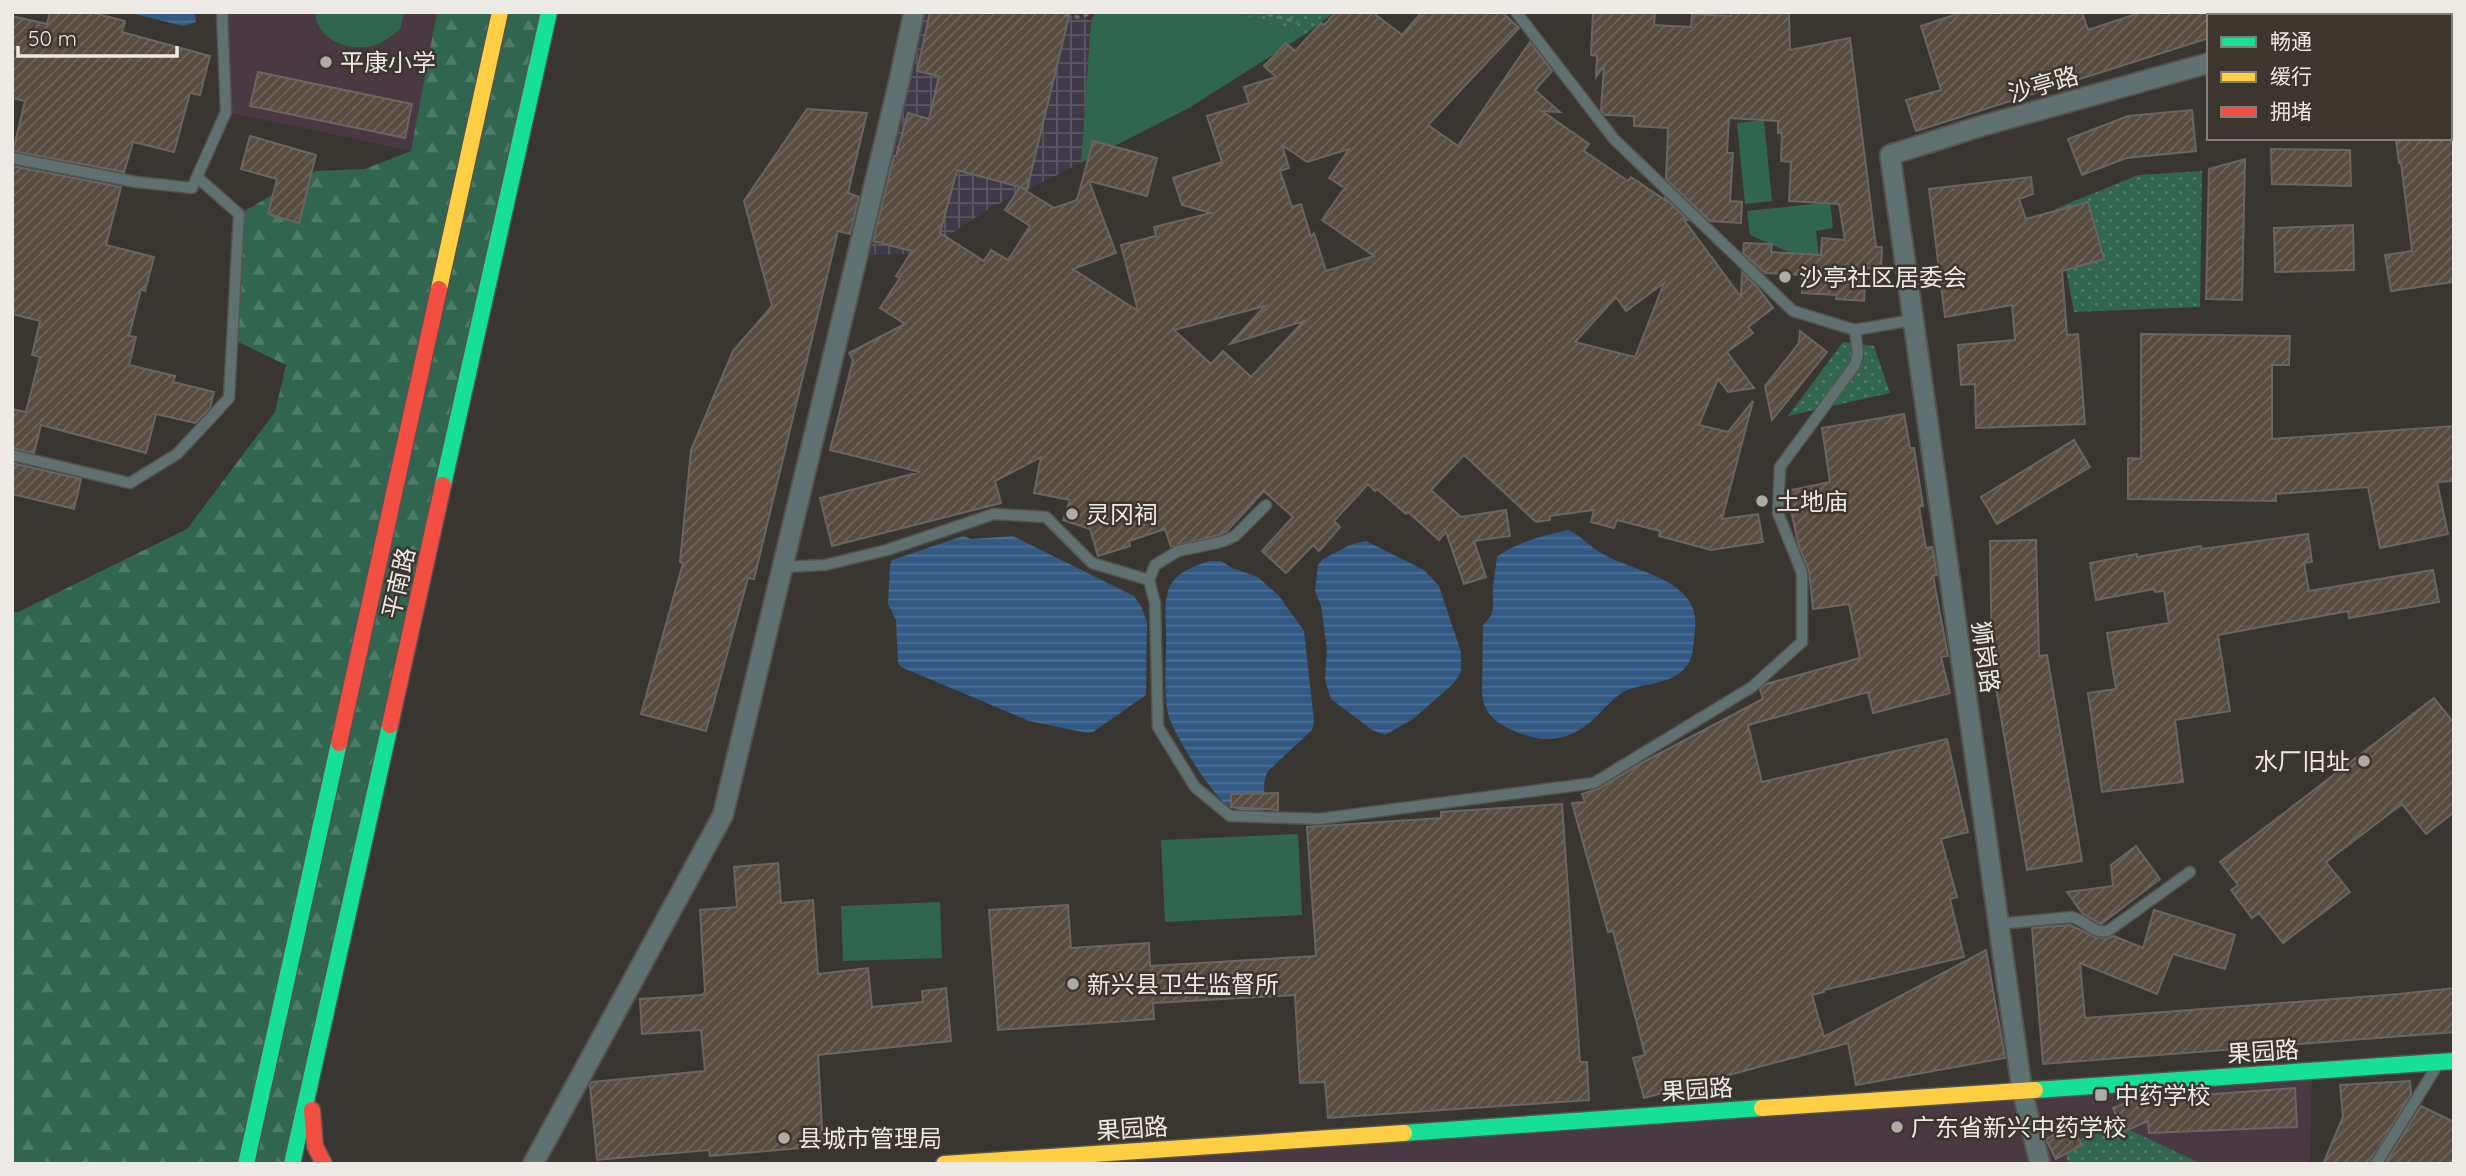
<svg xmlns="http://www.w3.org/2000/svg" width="2466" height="1176" font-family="Quicksand,'Noto Sans SC',sans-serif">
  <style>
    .industrial { fill: url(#industrial-grid) }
    .education { fill: #483942 }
    .grass { fill: #30664f }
    .forest { fill: url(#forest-firs) }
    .park { fill: url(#park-dots) }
    .water { fill: url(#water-rules) }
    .building { fill: url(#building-hatch); stroke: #696662; stroke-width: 2; fill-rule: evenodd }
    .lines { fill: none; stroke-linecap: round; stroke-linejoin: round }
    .lane-casing { stroke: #55534f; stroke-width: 13 }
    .street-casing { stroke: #55534f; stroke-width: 23 }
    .fast-casing { stroke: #55534f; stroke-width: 19 }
    .slow-casing { stroke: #55534f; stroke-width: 19 }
    .jam-casing { stroke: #55534f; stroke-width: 19 }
    .path { stroke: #65716e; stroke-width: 3.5; stroke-dasharray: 5 5; stroke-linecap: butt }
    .lane { stroke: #5f7271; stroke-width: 10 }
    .street { stroke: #5f7271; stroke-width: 19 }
    .fast { stroke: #16e098; stroke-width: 16 }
    .slow { stroke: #ffcf43; stroke-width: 16 }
    .jam { stroke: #f24e42; stroke-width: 16 }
    .poi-dot { fill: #aeaaa6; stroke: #3c362f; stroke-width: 2.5 }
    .labels { text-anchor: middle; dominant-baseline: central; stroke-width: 5; stroke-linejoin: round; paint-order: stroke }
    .poi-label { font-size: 24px; fill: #ede9e4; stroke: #3c362f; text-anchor: start }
    .street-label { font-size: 24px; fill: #ede9e4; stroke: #3c362f }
  </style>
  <defs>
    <pattern id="industrial-grid" width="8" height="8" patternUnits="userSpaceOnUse" patternTransform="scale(1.75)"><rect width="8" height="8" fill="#403a48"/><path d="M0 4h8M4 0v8" fill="none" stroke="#5c5662"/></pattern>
    <pattern id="forest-firs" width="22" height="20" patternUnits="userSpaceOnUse" patternTransform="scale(1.75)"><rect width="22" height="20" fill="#30664f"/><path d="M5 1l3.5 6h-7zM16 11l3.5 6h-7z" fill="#4e7c68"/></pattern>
    <pattern id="park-dots" width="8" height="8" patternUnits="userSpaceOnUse" patternTransform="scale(1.75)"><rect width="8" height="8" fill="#30664f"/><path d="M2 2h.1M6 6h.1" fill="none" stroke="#4e7c68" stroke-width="1.8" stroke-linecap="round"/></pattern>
    <pattern id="water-rules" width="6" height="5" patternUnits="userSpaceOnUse" patternTransform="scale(1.75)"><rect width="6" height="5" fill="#315984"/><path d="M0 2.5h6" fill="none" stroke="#4f7195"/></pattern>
    <pattern id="building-hatch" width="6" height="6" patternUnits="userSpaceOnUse" patternTransform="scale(1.75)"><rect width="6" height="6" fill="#564c40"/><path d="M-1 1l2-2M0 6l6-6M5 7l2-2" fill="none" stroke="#6f665b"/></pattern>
  </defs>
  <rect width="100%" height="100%" fill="#393632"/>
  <!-- industrial -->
  <path class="industrial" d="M 914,12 L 1055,12 L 1091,20 L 1081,163 L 990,208 L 920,254 L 858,255 Z"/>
  <!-- education -->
  <path class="education" d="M 222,12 L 437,12 L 412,151 L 226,112 Z
    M 2312,1070 L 2310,1164 L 945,1164 Z"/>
  <!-- grass -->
  <path class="grass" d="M 315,12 L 404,12 L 400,30 C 392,35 384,42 376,45 C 351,53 317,41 315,12 Z
    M 1096,12 L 1234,12 L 1304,35 L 1189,108 L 1081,163 L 1091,20 Z
    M 1764,120 L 1772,201 L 1745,204 L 1737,123 Z
    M 1830,202 L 1833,228 L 1816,231 L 1820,266 L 1750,235 L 1747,211 Z
    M 1298,834 L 1302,915 L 1165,922 L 1161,840 Z
    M 940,902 L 942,958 L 843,961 L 841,906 Z"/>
  <!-- forest -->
  <path class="forest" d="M 437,12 L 549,12 L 292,1164 L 12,1164 L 12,612 L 18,612 L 187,529 L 275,412 L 286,365 L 232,339 L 239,214 L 316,171 L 365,169 L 411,151 Z"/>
  <!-- park -->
  <path class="park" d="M 1234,12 L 1335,12 L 1304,35 Z
    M 2202,171 L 2200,307 L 2074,312 L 2055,209 L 2138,175 Z
    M 1843,342 L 1874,346 L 1890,393 L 1788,416 Z
    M 2111,1121 L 2202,1164 L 2068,1164 L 2065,1148 Z"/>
  <!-- water -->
  <path class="water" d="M 127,12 L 195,12 L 196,22 L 183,26 Z
    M 1568,530 C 1582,536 1590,547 1603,554 C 1630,570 1685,577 1694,612 C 1696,620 1695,631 1694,639 C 1693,652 1692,663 1681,672 C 1665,685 1643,683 1625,691 C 1615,696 1605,708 1597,716 C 1571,742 1544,745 1510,729 C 1494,721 1484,713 1482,694 L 1483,625 L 1491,616 L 1493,608 L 1493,586 L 1497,557 C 1517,542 1544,535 1568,530 Z
    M 963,536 L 971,539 L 1013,536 L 1134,596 L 1141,606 L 1147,622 L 1146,695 L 1093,732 L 1087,733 L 1029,721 L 901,667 L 898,663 L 896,620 L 888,604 L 890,565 L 892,560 Z
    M 1366,541 L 1424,570 L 1439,586 L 1461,652 L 1461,672 L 1454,683 L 1413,719 L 1385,735 L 1372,730 L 1331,699 L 1325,680 L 1327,649 L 1321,606 L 1315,591 L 1318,565 L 1323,559 L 1350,545 Z
    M 1209,561 L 1221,561 L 1232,568 L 1258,577 L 1279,596 L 1304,631 L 1314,721 L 1312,730 L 1267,772 L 1264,784 L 1265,807 L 1262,812 C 1249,811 1236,812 1226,804 C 1210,792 1177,738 1170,720 C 1162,697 1167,659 1166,634 C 1166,617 1162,591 1176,578 C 1185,569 1198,565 1209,561 Z"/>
  <!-- building -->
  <path class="building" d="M 50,12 L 90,12 L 125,21 L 122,32 L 210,56 L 200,95 L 190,93 L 174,152 L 133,142 L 124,172 L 13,151 L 25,101 L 12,98 L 12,16 L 47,24 Z
    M 930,12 L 1070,12 L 1027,189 L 957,170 L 940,233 L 984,261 L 991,250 L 1008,260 L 1030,226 L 1005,210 L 1020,187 L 1054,208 L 1077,200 L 1093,141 L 1157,158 L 1147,196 L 1089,181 L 1116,253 L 1073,269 L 1138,311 L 1121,245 L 1156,236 L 1154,227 L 1211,213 L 1182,205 L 1173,178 L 1222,162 L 1207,116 L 1249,103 L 1244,87 L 1276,77 L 1264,66 L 1286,43 L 1295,51 L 1321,23 L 1324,25 L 1336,12 L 1372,12 L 1402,35 L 1422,12 L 1502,12 L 1519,28 L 1428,125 L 1458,146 L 1530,42 L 1552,71 L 1535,90 L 1560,112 L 1542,111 L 1589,144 L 1584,151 L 1628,181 L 1631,177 L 1665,200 L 1665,198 L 1688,220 L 1684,220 L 1741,297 L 1742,272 L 1758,288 L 1773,308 L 1748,327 L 1753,333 L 1727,352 L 1754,388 L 1728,392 L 1718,379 L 1699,425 L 1728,432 L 1753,401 L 1722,519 L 1758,514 L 1763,542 L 1711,550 L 1659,536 L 1660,531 L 1617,520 L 1614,528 L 1591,522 L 1594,510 L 1550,516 L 1550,520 L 1536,522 L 1464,455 L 1431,490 L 1461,517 L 1506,510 L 1510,536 L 1474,541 L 1486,577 L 1464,584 L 1446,532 L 1439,540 L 1408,512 L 1406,514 L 1377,489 L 1375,491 L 1368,484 L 1334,521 L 1340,527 L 1319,551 L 1313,545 L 1286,573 L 1262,551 L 1293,517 L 1264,491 L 1227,531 L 1219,535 L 1171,547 L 1165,529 L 1129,541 L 1130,546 L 1098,556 L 1090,529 L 1063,520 L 1070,500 L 1034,493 L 1041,457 L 995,481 L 1001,503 L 832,546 L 820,498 L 920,472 L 830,450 L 853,360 L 849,353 L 905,324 L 880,308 L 900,278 L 896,276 L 912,251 L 873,241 L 894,156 L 896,156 L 908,113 L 929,119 L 939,76 L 917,71 ZM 1282,145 L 1307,162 L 1349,149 L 1329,178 L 1346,189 L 1343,190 L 1322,220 L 1374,256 L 1326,271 L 1314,233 L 1311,237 L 1301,204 L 1292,207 L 1280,171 L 1289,168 ZM 1664,283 L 1635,357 L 1575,342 L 1616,297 L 1626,311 ZM 1265,306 L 1230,344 L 1304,321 L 1251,377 L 1223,351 L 1211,364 L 1174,330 Z
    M 1593,12 L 1655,12 L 1654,25 L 1691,27 L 1692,14 L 1731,16 L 1731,12 L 1789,12 L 1790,50 L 1850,38 L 1876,247 L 1882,247 L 1881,269 L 1866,268 L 1864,301 L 1836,299 L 1837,295 L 1802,293 L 1802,275 L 1765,273 L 1743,253 L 1744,243 L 1772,244 L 1771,252 L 1821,255 L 1822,238 L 1845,240 L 1839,204 L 1789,201 L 1791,162 L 1781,161 L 1782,133 L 1778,133 L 1778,121 L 1729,118 L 1727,153 L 1733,153 L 1730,201 L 1742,202 L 1741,223 L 1710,221 L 1666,179 L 1668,128 L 1634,126 L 1634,116 L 1605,115 L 1601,111 L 1604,66 L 1596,77 L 1597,56 L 1591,55 Z
    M 1963,12 L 2082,12 L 2088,30 L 2142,12 L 2209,12 L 2209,38 L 1916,131 L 1906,100 L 1941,90 L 1921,26 Z
    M 258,72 L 412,104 L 405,138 L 250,106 Z
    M 807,109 L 867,113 L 848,193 L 859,197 L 850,234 L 838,231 L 754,579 L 748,578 L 706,731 L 641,714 L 683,563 L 680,562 L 691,450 L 733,351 L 772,306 L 744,201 Z
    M 2192,110 L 2196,151 L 2126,158 L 2082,175 L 2068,139 L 2128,116 Z
    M 250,136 L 316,155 L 299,223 L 268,214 L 277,179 L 241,169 Z
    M 2410,138 L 2454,138 L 2454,282 L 2391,291 L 2385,255 L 2412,251 L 2401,163 L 2399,163 L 2396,140 Z
    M 2271,149 L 2350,150 L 2351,186 L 2272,184 Z
    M 2245,159 L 2242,300 L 2206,299 L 2209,169 Z
    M 12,166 L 121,187 L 106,245 L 154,257 L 145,291 L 141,289 L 129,336 L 136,337 L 129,365 L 175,376 L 173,382 L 214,392 L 210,408 L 195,423 L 156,414 L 146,453 L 41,425 L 34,453 L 12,448 L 12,409 L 26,412 L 40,357 L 32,355 L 40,321 L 12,314 Z
    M 2031,177 L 2033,194 L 2019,199 L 2026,219 L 2088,202 L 2104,259 L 2062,271 L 2067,335 L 2078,334 L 2085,424 L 1976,428 L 1975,384 L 1961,385 L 1958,345 L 2015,340 L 2012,305 L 1945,317 L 1929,189 Z
    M 2353,225 L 2354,270 L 2275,272 L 2274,228 Z
    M 1800,331 L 1827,352 L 1772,420 L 1765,386 L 1799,343 Z
    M 2141,334 L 2290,336 L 2289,365 L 2272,365 L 2272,439 L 2454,426 L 2454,481 L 2437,482 L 2448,534 L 2380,548 L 2368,487 L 2276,494 L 2276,501 L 2128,499 L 2128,458 L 2141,459 Z
    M 1904,414 L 1910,448 L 1914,448 L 1923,506 L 1919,507 L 1926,548 L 1932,547 L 1934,557 L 1937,575 L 1933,576 L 1948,656 L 1941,657 L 1950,693 L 1873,713 L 1868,692 L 1748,725 L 1762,782 L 1947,739 L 1968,832 L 1941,839 L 1957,897 L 1950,899 L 1964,957 L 1824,990 L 1824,992 L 1812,995 L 1824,1037 L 1986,950 L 2005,1058 L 1856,1085 L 1848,1043 L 1644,1098 L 1633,1058 L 1645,1055 L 1613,931 L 1608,932 L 1572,803 L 1585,802 L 1582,794 L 1598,789 L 1645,761 L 1763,699 L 1760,689 L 1766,684 L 1860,658 L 1849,604 L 1813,609 L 1809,571 L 1798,543 L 1787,491 L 1830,482 L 1822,428 Z
    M 2074,440 L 2090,467 L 1997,524 L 1981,497 Z
    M 12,463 L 81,479 L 74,509 L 12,494 Z
    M 2308,534 L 2312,562 L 2304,563 L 2309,591 L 2433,570 L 2439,602 L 2349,618 L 2348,611 L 2218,635 L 2230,711 L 2175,720 L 2183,782 L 2102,792 L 2088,693 L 2116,689 L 2107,633 L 2169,623 L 2164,591 L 2155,592 L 2154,589 L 2096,600 L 2090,563 L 2137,554 L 2137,557 L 2201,546 L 2202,549 Z
    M 2036,540 L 2039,656 L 2047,655 L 2082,861 L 2027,870 L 1992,664 L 1990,541 Z
    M 2434,698 L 2454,723 L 2454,812 L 2426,834 L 2402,804 L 2326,862 L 2350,892 L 2283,943 L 2259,913 L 2252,918 L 2231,890 L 2238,885 L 2220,862 Z
    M 1278,793 L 1278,810 L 1231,807 L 1231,794 Z
    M 1562,804 L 1580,1062 L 1587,1062 L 1589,1100 L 1328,1118 L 1325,1082 L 1300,1083 L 1295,995 L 1153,1003 L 1154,1019 L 998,1030 L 989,910 L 1068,905 L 1071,948 L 1149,943 L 1150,966 L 1316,956 L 1307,827 L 1441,818 L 1441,812 Z
    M 2136,846 L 2160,879 L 2101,924 L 2083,914 L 2067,892 L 2113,886 L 2111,865 Z
    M 778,863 L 781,903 L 813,900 L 818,974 L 868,968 L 872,1007 L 923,1002 L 922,991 L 946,988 L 951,1041 L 818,1055 L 823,1146 L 710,1156 L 709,1150 L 597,1160 L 590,1085 L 592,1082 L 705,1071 L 701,1030 L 642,1034 L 640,999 L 702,995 L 705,992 L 700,910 L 737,907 L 734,867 Z
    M 2154,910 L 2235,935 L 2225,969 L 2173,954 L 2157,994 L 2080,963 L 2085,1018 L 2399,994 L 2454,988 L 2454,1032 L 2043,1064 L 2032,928 L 2070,925 L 2095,937 L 2109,938 L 2114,936 L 2143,948 Z
    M 2410,1081 L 2411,1094 L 2369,1164 L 2323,1164 L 2343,1117 L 2340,1085 Z
    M 2295,1088 L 2297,1127 L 2149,1133 L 2148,1121 L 2123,1132 L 2113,1108 L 2133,1100 Z
    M 2421,1106 L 2454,1122 L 2454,1164 L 2385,1164 Z
    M 2071,1126 L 2082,1145 L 2056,1159 L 2046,1139 Z"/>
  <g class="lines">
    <defs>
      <path id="lane" d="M 1516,12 L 1614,139 L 1793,311 L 1855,330 L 1913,320
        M 12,158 L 136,182 L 192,188 L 226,112 L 222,12
        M 12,455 L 130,483 L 177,454 L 229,398 L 239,214 L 197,177
        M 783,567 L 825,565 L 887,550 L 994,514 L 1046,517 L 1092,563 L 1149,580 L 1155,603 L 1158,727 L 1195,787 L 1230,816 L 1319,819 L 1594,783 L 1752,687 L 1802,642 L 1802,573 L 1778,513 L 1780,467 L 1855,365 L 1858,354 L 1855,330
        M 1149,580 L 1155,565 L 1178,551 L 1221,542 L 1235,536 L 1266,505
        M 1999,924 L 2071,917 C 2086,920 2092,934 2108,931 L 2190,872
        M 2376,1164 L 2437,1066"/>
      <path id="street" d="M 2376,16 L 2389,12
        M 533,1164 L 723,815 L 899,82 L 914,12
        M 2040,1164 L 2022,1090 L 1890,155 L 1978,127 L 2209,63"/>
      <path id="fast" d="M 443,485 L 549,12
        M 2035,1090 L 2454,1061
        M 1404,1133 L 1762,1108
        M 246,1164 L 339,743
        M 292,1164 L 390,725"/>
      <path id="slow" d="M 439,289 L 500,12
        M 1762,1108 L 2035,1090
        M 944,1164 L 1404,1133"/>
      <path id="jam" d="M 390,725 L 443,485
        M 339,743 L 439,289
        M 312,1110 L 315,1146 L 324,1164"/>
    </defs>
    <!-- lane casing -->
    <use href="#lane" class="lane-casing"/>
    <!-- street casing -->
    <use href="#street" class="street-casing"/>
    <!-- fast casing -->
    <use href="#fast" class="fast-casing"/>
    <!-- slow casing -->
    <use href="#slow" class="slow-casing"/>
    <!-- jam casing -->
    <use href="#jam" class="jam-casing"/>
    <!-- path -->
    <path class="path" d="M 1055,12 L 1082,18 L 1090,12
      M 1258,12 L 1298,22"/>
    <!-- lane -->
    <use href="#lane" class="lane"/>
    <!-- street -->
    <use href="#street" class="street"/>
    <!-- fast -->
    <use href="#fast" class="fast"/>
    <!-- slow -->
    <use href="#slow" class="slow"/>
    <!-- jam -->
    <use href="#jam" class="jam"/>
  </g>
  <!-- markers -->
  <g class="poi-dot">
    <circle cx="326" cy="62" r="7"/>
    <circle cx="1785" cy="277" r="7"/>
    <circle cx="1762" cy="501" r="7"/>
    <circle cx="1072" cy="514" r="7"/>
    <circle cx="2364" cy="761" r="7"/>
    <circle cx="1073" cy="984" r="7"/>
    <rect x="2094" y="1088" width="14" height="14" rx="3.5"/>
    <circle cx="1897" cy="1127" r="7"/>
    <circle cx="784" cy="1138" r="7"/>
  </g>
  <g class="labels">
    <!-- poi labels -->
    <g class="poi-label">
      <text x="340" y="62">平康小学</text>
      <text x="1799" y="277">沙亭社区居委会</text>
      <text x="1776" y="501">土地庙</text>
      <text x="1086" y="514">灵冈祠</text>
      <text x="2350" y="761" text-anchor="end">水厂旧址</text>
      <text x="1087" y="984">新兴县卫生监督所</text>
      <text x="2115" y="1095">中药学校</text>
      <text x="1911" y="1127">广东省新兴中药学校</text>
      <text x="798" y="1138">县城市管理局</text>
    </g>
    <!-- street labels -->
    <g class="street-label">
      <text transform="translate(2043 84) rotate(-16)">沙亭路</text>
      <text transform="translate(398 583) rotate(-77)">平南路</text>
      <text transform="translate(1986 657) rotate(82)">狮岗路</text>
      <text transform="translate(2263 1051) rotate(-4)">果园路</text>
      <text transform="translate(1697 1089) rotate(-4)">果园路</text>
      <text transform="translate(1132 1128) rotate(-4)">果园路</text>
    </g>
  </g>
  <!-- border -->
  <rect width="2466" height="1176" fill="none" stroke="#ede9e4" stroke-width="28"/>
  <!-- legend -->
  <rect x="2207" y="14" width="245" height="126" fill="#3c362f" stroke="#837e77" stroke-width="2"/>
  <rect x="2221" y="37" width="35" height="10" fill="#16e098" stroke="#837e77" stroke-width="2"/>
  <text x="2270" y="49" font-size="21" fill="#ede9e4">畅通</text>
  <rect x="2221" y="72" width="35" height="10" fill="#ffcf43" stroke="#837e77" stroke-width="2"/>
  <text x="2270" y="84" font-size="21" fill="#ede9e4">缓行</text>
  <rect x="2221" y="107" width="35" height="10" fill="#f24e42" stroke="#837e77" stroke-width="2"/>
  <text x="2270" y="119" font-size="21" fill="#ede9e4">拥堵</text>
  <!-- scale -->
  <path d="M18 46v10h159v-10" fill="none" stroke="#ede9e4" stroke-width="3.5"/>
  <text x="28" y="46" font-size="21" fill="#ede9e4" stroke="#3c362f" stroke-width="5" paint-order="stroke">50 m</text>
</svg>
